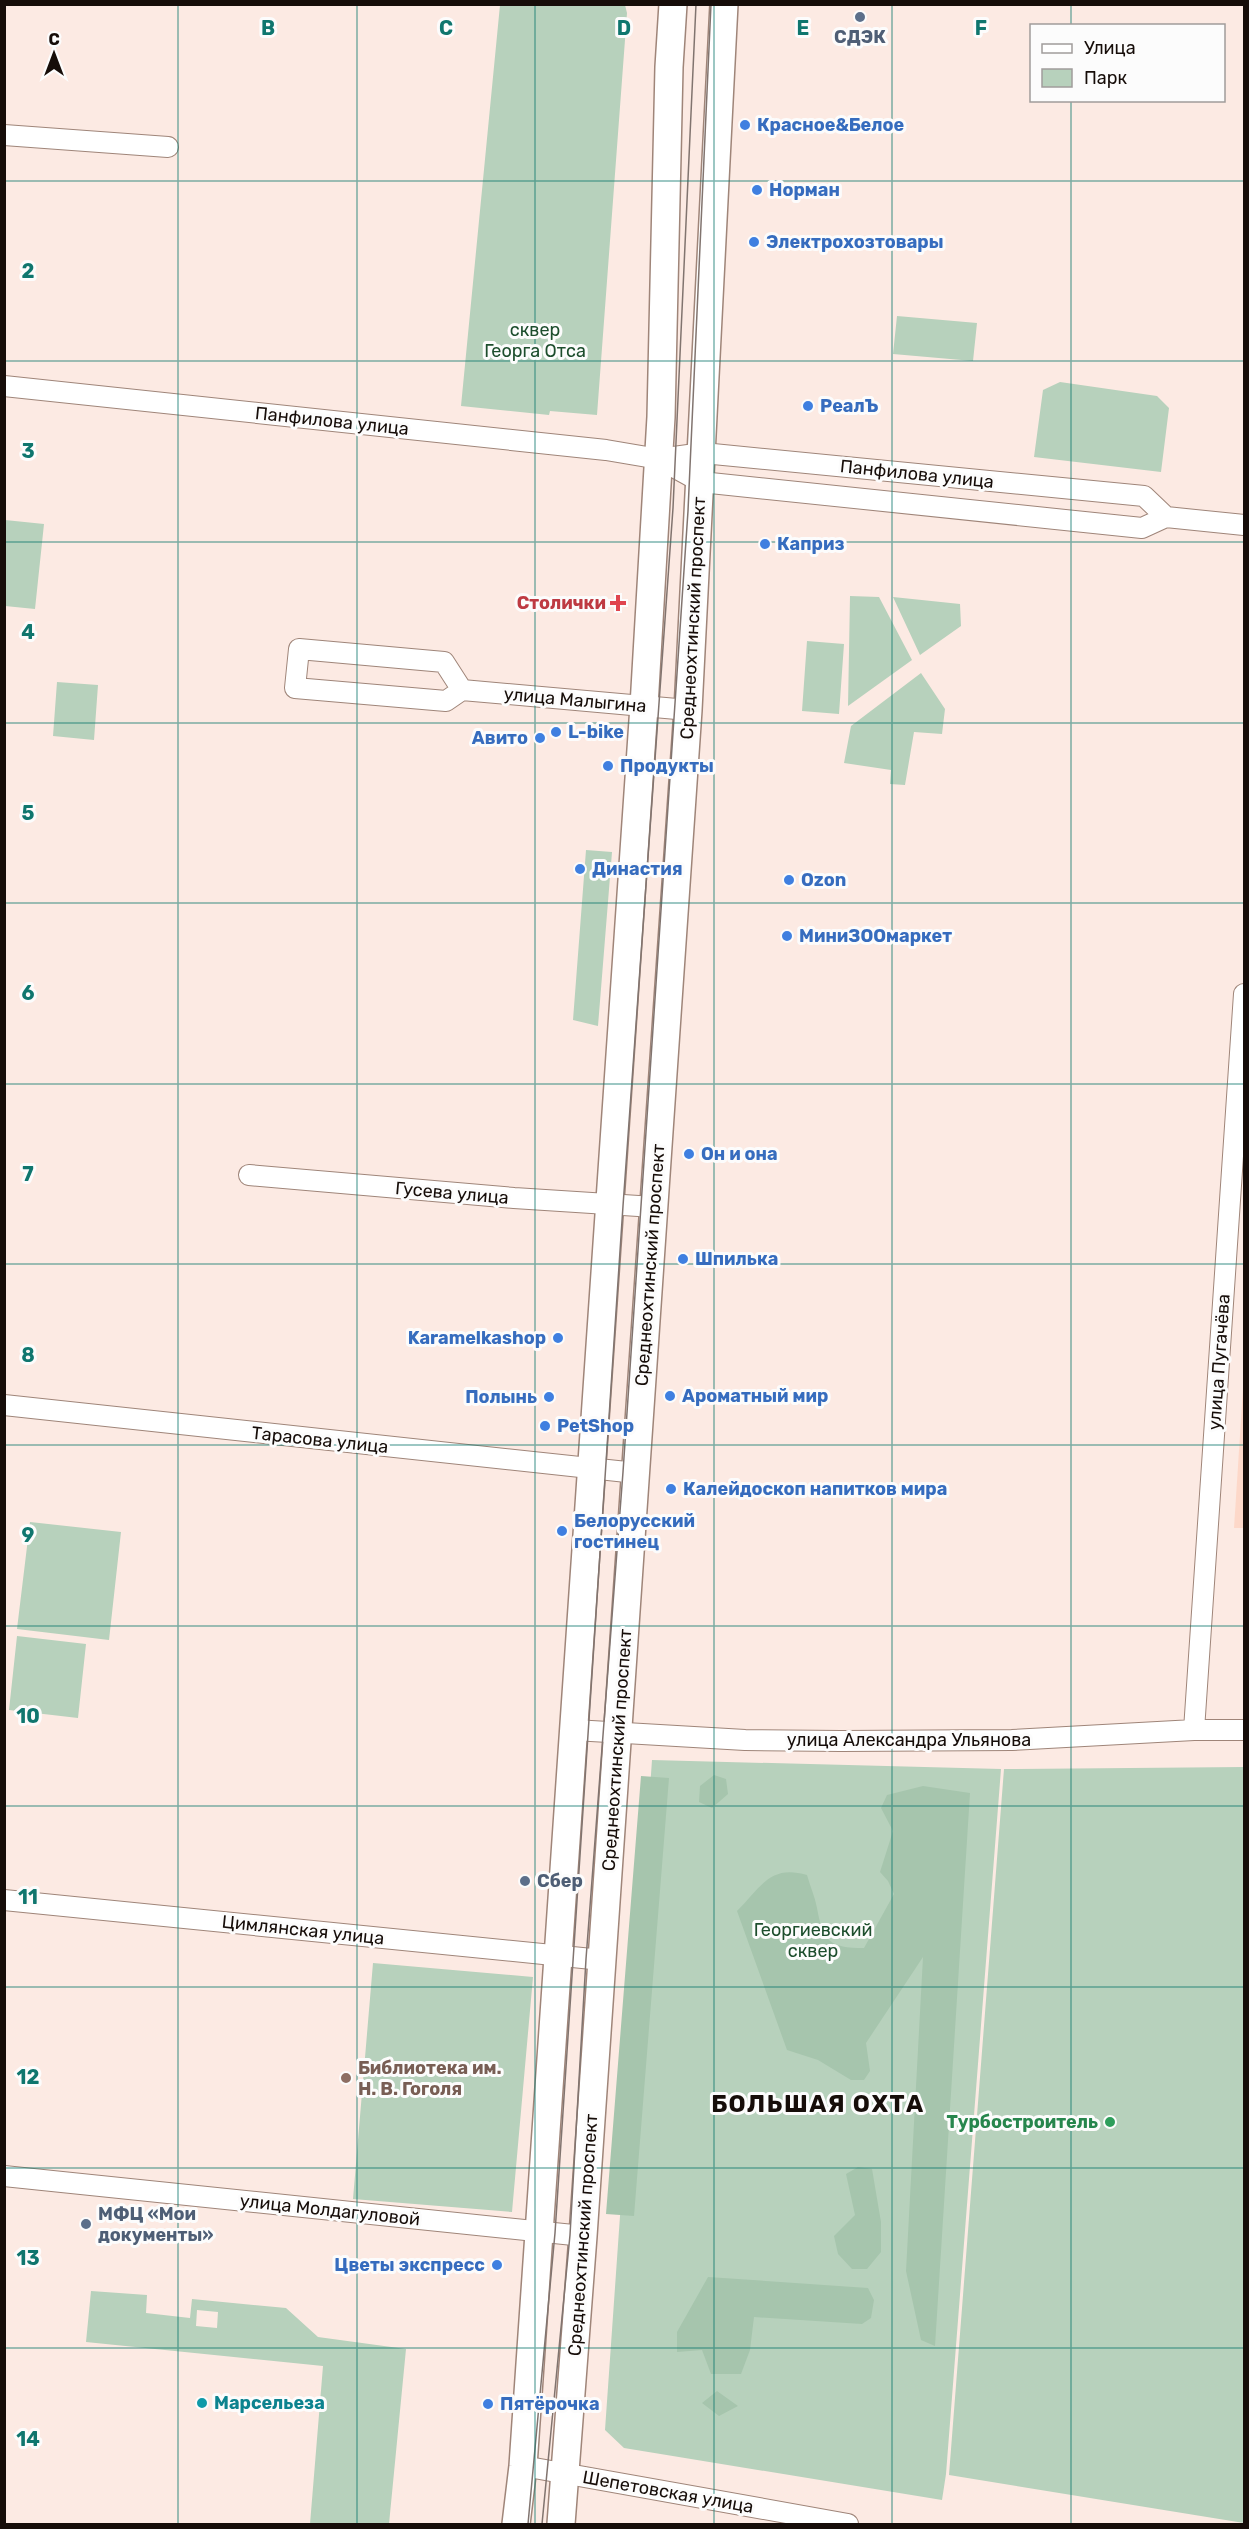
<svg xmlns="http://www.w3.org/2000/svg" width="1249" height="2529" font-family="Rubik,sans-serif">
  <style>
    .built { fill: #fdd8c9 }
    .green { fill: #b7d1bc; fill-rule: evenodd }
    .forest { fill: #a6c5ad }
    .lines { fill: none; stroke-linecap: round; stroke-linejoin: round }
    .street-casing { stroke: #9f8579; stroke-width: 22 }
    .secondary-casing { stroke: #9f8579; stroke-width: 30 }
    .street { stroke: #fff; stroke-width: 20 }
    .secondary { stroke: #fff; stroke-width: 27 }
    .tram { stroke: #81746f; stroke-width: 1.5 }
    .grid { fill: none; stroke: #0f766e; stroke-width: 1.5; stroke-opacity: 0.55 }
    .service-dot { fill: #5c6f8a; stroke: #fcfcfc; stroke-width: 2 }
    .shop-dot { fill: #3f7fe0; stroke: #fcfcfc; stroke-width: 2 }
    .health-dot { fill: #e0444e; stroke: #fcfcfc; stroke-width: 2 }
    .education-dot { fill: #8d6e63; stroke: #fcfcfc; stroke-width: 2 }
    .leisure-dot { fill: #2e9e5b; stroke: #fcfcfc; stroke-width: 2 }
    .culture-dot { fill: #0f9aa8; stroke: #fcfcfc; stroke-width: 2 }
    .labels { text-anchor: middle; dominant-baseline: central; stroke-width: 6; stroke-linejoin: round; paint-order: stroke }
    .service-label { font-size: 18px; font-weight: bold; fill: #4e5e75; stroke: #fcfcfc; text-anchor: start }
    .shop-label { font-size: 18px; font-weight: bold; fill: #366cbe; stroke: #fcfcfc; text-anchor: start }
    .park-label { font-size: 18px; fill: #1d4e2d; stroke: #fcfcfc }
    .street-label { font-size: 18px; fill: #160d09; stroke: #fcfcfc }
    .health-label { font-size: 18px; font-weight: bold; fill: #be3a42; stroke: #fcfcfc; text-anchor: end }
    .education-label { font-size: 18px; font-weight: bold; fill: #785e54; stroke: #fcfcfc; text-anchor: start }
    .leisure-label { font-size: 18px; font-weight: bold; fill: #27864d; stroke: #fcfcfc; text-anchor: end }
    .culture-label { font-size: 18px; font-weight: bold; fill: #0d838f; stroke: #fcfcfc; text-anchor: start }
    .district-label { font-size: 24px; font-weight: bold; letter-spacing: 1.5px; fill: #160d09; stroke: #fcfcfc }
    .grid-label { font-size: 20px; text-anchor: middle; font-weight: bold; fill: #0f766e; stroke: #fcfcfc; stroke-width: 6; stroke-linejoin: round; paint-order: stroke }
  </style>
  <rect width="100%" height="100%" fill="#fceae3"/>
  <!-- built -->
  <path class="built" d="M 1244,1373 L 1244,1528 L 1234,1528 Z"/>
  <!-- green -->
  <path class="green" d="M 500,5 L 625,5 L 627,13 L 597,415 L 550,411 L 549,415 L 461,406 Z
    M 897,316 L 977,323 L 973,361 L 893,354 Z
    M 1060,382 L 1157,396 L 1169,408 L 1161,472 L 1034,457 L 1043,390 Z
    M 5,520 L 44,524 L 35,609 L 5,606 Z
    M 850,596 L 879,597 L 912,660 L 848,706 Z
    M 893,597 L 960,604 L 961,626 L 920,655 Z
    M 807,641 L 844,644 L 839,714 L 802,711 Z
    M 921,673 L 945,709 L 942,734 L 914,732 L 905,785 L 890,784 L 891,770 L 844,763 L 851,726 Z
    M 57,682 L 98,685 L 94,740 L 53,736 Z
    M 586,850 L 612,852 L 598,1026 L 573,1020 Z
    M 30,1522 L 121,1532 L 109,1640 L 17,1629 Z
    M 17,1636 L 86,1644 L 78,1718 L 9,1710 Z
    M 652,1760 L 1001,1769 L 946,2474 L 942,2500 L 624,2448 L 605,2430 Z
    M 1244,1767 L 1244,2523 L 949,2475 L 1004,1769 Z
    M 373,1963 L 533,1977 L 512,2212 L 353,2199 Z
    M 91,2291 L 147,2295 L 146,2313 L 190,2318 L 192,2299 L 286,2308 L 318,2337 L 406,2349 L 389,2524 L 310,2524 L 323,2366 L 86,2342 ZM 197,2310 L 218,2312 L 217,2328 L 196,2326 Z"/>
  <!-- forest -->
  <path class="forest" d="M 714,1775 L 726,1779 L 728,1794 L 712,1808 L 699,1802 L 700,1786 Z
    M 641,1776 L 669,1778 L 634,2216 L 606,2214 Z
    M 923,1786 L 970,1793 L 935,2346 L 921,2340 L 906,2271 L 923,1957 L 866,2043 L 870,2071 L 864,2080 L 851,2080 L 818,2060 L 787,2050 L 737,1911 C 761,1887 770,1864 807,1875 C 810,1886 815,1897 817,1908 C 823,1941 829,1948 864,1948 L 894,1894 L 888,1881 L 880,1872 L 893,1831 L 881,1808 L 887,1795 Z
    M 858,2167 L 872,2169 L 881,2222 L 881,2252 L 867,2269 L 852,2269 L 838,2254 L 834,2236 L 855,2215 L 846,2174 Z
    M 708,2277 L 868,2288 L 874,2300 L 871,2318 L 862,2324 L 754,2317 L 750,2350 L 741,2374 L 711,2374 L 702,2350 L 677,2352 L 677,2332 Z
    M 717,2391 L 738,2406 L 719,2416 L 702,2403 Z"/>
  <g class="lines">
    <defs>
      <path id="street" d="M 4,135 L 168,147
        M 4,386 L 606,450 L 659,459
        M 703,453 L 1144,496 L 1166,517 L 1142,528 L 701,482 L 659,459 Z
        M 1166,517 L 1244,525
        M 462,690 L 444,662 L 299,649 L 295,688 L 446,701 L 462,690 L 688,710
        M 249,1175 L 514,1198 L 654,1207
        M 4,1405 L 636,1473
        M 574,1730 L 745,1740 L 841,1741 L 1012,1740 L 1194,1730 L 1244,1730
        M 1194,1730 L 1244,994
        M 4,1900 L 602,1960
        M 4,2176 L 583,2236
        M 523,2466 L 848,2524"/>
      <path id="secondary" d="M 516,2524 L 523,2466 L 644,706 L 661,417 L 669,67 L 673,4
        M 561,2524 L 583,2236 L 688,710 L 724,4"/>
    </defs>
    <!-- street casing -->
    <use href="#street" class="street-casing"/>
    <!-- secondary casing -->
    <use href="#secondary" class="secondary-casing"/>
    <!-- street -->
    <use href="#street" class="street"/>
    <!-- secondary -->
    <use href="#secondary" class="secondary"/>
    <!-- tram -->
    <path class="tram" d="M 528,2524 L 555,2233 L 623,1206 L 673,508 L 696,4
      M 542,2524 L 570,2235 L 586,1959 L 623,1472 L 688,511 L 711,4"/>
  </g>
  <!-- grid -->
  <path class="grid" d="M 178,4 L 178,2524M 357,4 L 357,2524M 535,4 L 535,2524M 714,4 L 714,2524M 892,4 L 892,2524M 1071,4 L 1071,26M 1071,100 L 1071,2524M 4,181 L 1244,181M 4,361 L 1244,361M 4,542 L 1244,542M 4,723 L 1244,723M 4,903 L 1244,903M 4,1084 L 1244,1084M 4,1264 L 1244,1264M 4,1445 L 1244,1445M 4,1626 L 1244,1626M 4,1806 L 1244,1806M 4,1987 L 1244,1987M 4,2168 L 1244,2168M 4,2348 L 1244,2348"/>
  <!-- markers -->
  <g class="service-dot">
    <circle cx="860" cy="17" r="6"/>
    <circle cx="525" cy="1881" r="6"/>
    <circle cx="86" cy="2224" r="6"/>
  </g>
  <g class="shop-dot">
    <circle cx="745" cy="125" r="6"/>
    <circle cx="757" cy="190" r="6"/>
    <circle cx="754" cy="242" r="6"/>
    <circle cx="808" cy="406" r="6"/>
    <circle cx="765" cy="544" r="6"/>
    <circle cx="556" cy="732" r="6"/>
    <circle cx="540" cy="738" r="6"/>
    <circle cx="608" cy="766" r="6"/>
    <circle cx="580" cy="869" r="6"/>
    <circle cx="789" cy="880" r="6"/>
    <circle cx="787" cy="936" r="6"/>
    <circle cx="689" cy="1154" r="6"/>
    <circle cx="683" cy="1259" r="6"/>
    <circle cx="558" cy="1338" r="6"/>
    <circle cx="670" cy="1396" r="6"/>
    <circle cx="549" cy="1397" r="6"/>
    <circle cx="545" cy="1426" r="6"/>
    <circle cx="671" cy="1489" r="6"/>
    <circle cx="562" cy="1531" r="6"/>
    <circle cx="497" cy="2265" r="6"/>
    <circle cx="488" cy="2404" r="6"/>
  </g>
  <path class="health-dot" d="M615 594h6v6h6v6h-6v6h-6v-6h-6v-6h6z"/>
  <circle class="education-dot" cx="346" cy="2078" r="6"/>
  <circle class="leisure-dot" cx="1110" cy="2122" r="6"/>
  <circle class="culture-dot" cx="202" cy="2403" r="6"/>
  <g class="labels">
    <!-- service labels -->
    <g class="service-label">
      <text x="860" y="37" text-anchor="middle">СДЭК</text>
      <text x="537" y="1881">Сбер</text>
      <text x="98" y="2214">МФЦ «Мои<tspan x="98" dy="21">документы»</tspan></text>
    </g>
    <!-- shop labels -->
    <g class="shop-label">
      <text x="757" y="125">Красное&amp;Белое</text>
      <text x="769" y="190">Норман</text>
      <text x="766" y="242">Электрохозтовары</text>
      <text x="820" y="406">РеалЪ</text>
      <text x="777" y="544">Каприз</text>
      <text x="568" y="732">L-bike</text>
      <text x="528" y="738" text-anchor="end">Авито</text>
      <text x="620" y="766">Продукты</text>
      <text x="592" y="869">Династия</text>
      <text x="801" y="880">Ozon</text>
      <text x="799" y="936">МиниЗООмаркет</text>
      <text x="701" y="1154">Он и она</text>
      <text x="695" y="1259">Шпилька</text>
      <text x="546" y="1338" text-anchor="end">Karamelkashop</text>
      <text x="682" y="1396">Ароматный мир</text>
      <text x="537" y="1397" text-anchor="end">Полынь</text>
      <text x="557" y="1426">PetShop</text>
      <text x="683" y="1489">Калейдоскоп напитков мира</text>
      <text x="574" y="1521">Белорусский<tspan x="574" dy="21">гостинец</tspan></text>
      <text x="485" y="2265" text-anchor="end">Цветы экспресс</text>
      <text x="500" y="2404">Пятёрочка</text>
    </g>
    <!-- park labels -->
    <g class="park-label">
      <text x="535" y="330">сквер<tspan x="535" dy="21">Георга Отса</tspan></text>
      <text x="813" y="1930">Георгиевский<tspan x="813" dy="21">сквер</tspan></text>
    </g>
    <!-- street labels -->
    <g class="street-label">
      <text transform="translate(332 421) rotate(6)">Панфилова улица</text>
      <text transform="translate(917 474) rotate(6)">Панфилова улица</text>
      <text transform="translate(693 618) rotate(-87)">Среднеохтинский проспект</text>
      <text transform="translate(575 700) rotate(5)">улица Малыгина</text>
      <text transform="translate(452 1193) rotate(5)">Гусева улица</text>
      <text transform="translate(650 1265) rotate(-86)">Среднеохтинский проспект</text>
      <text transform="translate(1219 1362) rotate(-86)">улица Пугачёва</text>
      <text transform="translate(320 1440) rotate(6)">Тарасова улица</text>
      <text x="909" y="1740">улица Александра Ульянова</text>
      <text transform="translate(617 1750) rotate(-86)">Среднеохтинский проспект</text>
      <text transform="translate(303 1930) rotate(6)">Цимлянская улица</text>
      <text transform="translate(330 2210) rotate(6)">улица Молдагуловой</text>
      <text transform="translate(583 2235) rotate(-86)">Среднеохтинский проспект</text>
      <text transform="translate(668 2492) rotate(10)">Шепетовская улица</text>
    </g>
    <!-- health labels -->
    <g class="health-label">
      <text x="606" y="603">Столички</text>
    </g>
    <!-- education labels -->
    <g class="education-label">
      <text x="358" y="2068">Библиотека им.<tspan x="358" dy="21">Н. В. Гоголя</tspan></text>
    </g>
    <!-- leisure labels -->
    <g class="leisure-label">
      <text x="1098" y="2122">Турбостроитель</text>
    </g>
    <!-- culture labels -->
    <g class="culture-label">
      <text x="214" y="2403">Марсельеза</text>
    </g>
    <!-- district labels -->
    <g class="district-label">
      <text x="818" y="2104">БОЛЬШАЯ ОХТА</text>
    </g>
  </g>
  <g class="grid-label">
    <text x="268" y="35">B</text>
    <text x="446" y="35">C</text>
    <text x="624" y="35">D</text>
    <text x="803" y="35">E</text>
    <text x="981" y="35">F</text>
    <text x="28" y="278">2</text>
    <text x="28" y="458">3</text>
    <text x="28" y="639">4</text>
    <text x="28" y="820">5</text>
    <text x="28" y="1000">6</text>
    <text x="28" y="1181">7</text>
    <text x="28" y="1362">8</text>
    <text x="28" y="1542">9</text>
    <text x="28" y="1723">10</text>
    <text x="28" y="1904">11</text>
    <text x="28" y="2084">12</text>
    <text x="28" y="2265">13</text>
    <text x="28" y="2446">14</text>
  </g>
  <!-- border -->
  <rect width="1249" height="2529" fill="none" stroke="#160d09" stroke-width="12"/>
  <!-- legend -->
  <rect x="1030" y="24" width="195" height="78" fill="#fcfcfc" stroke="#a09c9b" stroke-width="1.5"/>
  <rect x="1042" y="44" width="30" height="9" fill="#ffffff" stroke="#a09c9b" stroke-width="1.5"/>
  <text x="1084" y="54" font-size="18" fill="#160d09">Улица</text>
  <rect x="1042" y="69" width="30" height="18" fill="#b7d1bc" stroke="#a09c9b" stroke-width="1.5"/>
  <text x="1084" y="84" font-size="18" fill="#160d09">Парк</text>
  <!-- north arrow -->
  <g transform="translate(54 54)" stroke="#fcfcfc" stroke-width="4.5" paint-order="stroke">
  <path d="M0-4.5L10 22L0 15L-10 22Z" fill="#160d09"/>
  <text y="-9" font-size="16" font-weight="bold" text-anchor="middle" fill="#160d09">С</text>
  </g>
</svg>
